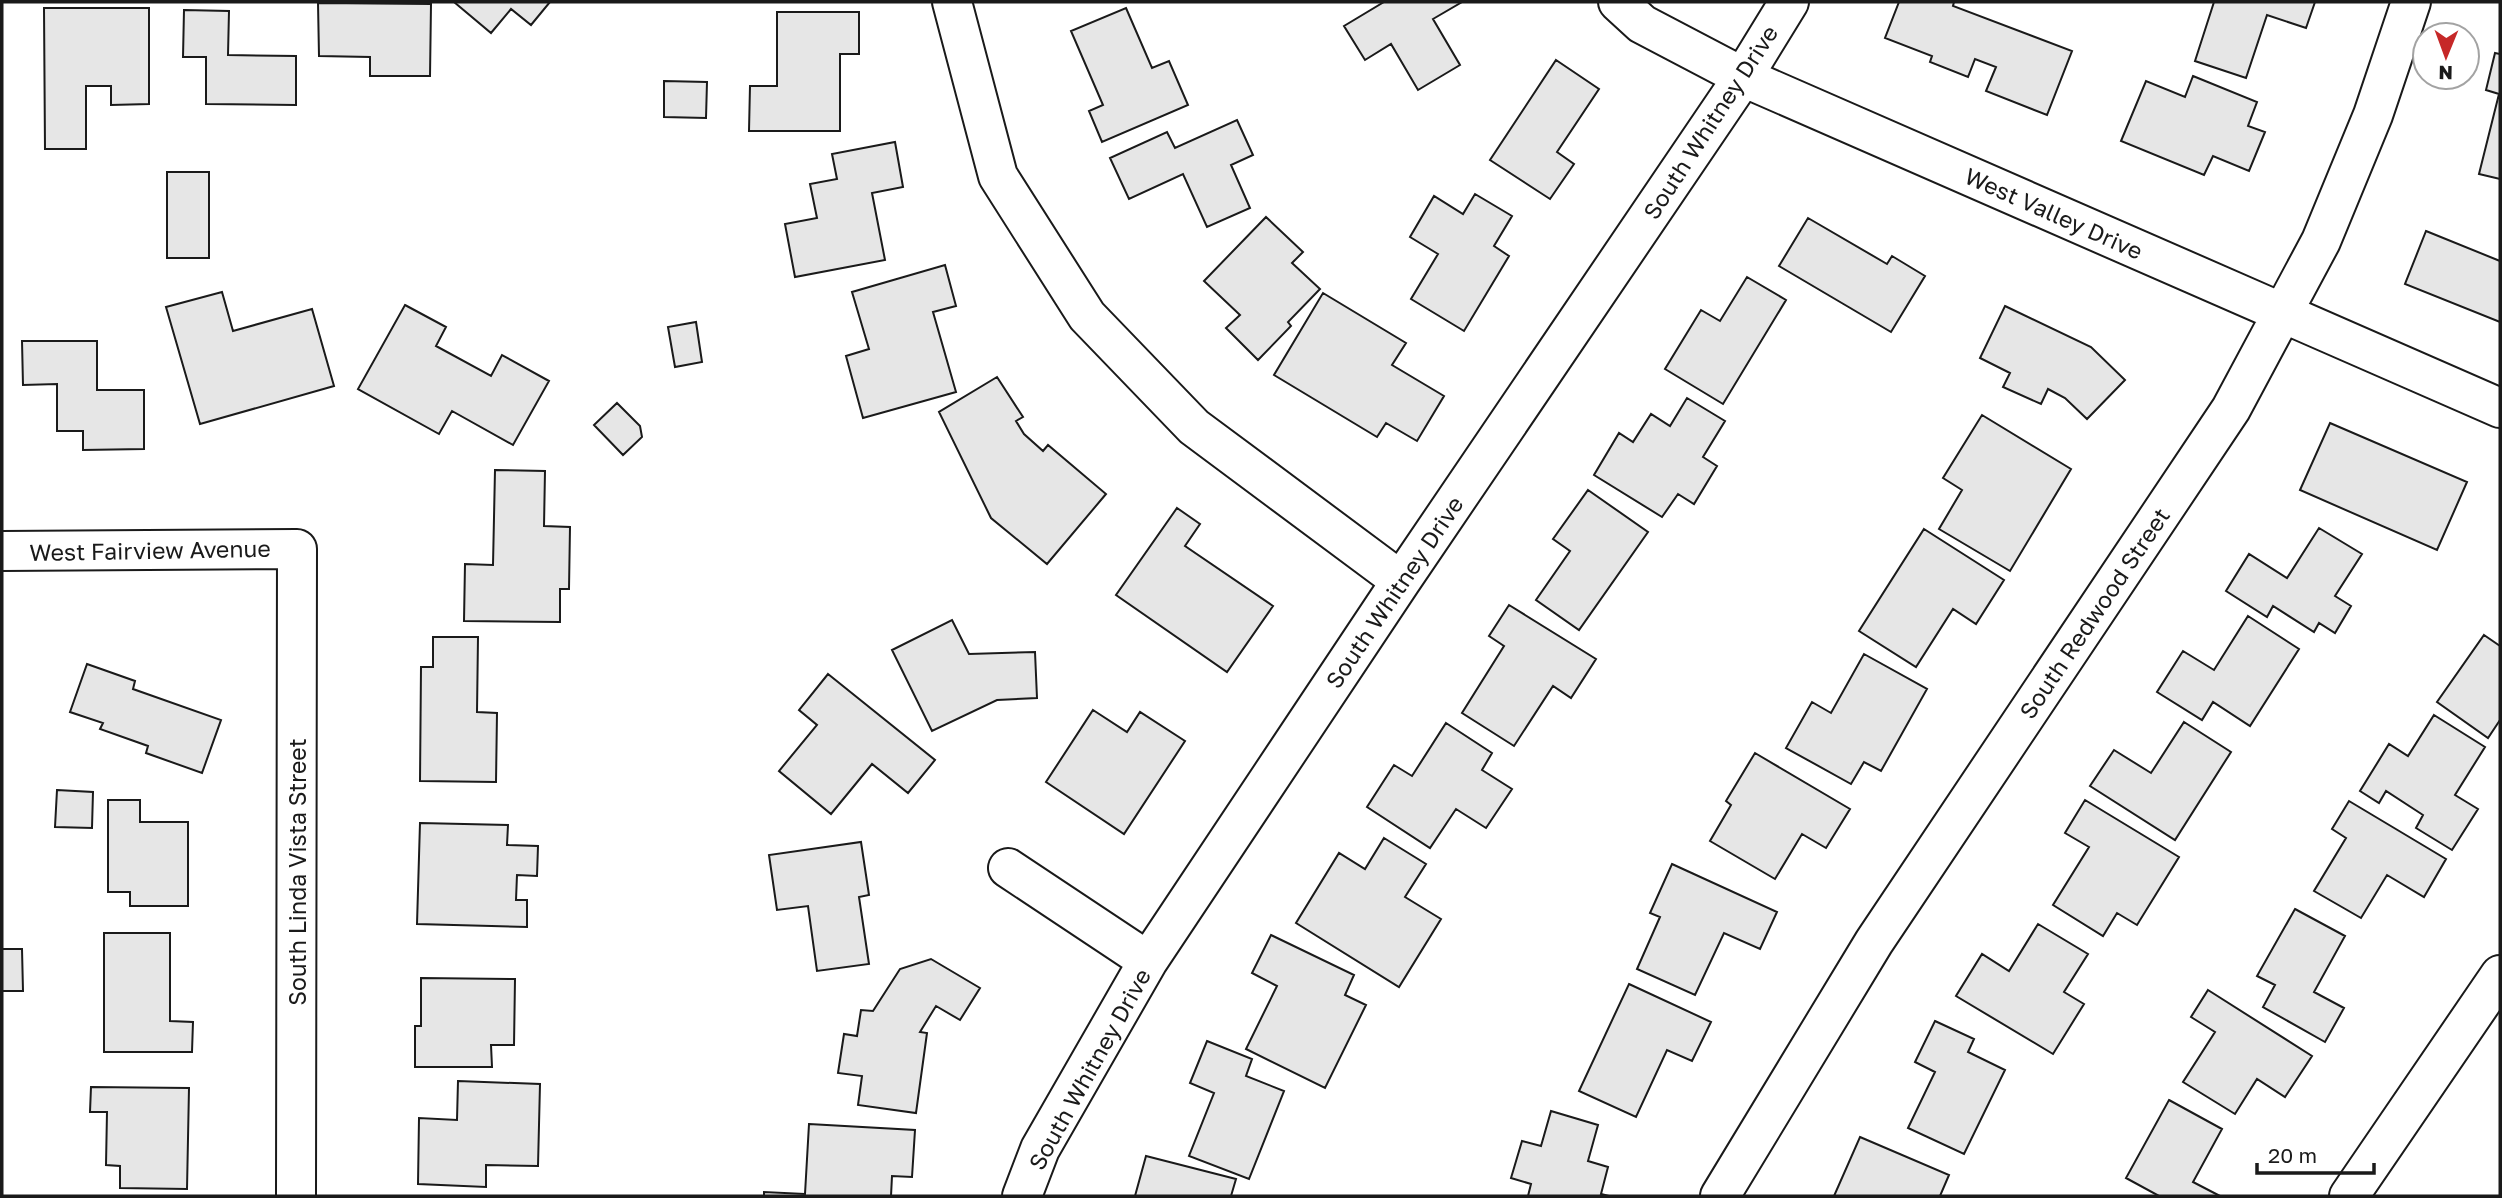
<svg xmlns="http://www.w3.org/2000/svg" width="2502" height="1198" font-family="'Golos Text',sans-serif">
  <style>
    .building { fill: #e6e6e6; stroke: #1a1a1a; stroke-width: 2 }
    .lines { fill: none; stroke-linecap: round; stroke-linejoin: round }
    .minor-casing { stroke: #1a1a1a; stroke-width: 42 }
    .minor { stroke: #fff; stroke-width: 38 }
    .labels { text-anchor: middle; dominant-baseline: central; stroke-width: 5; stroke-linejoin: round; paint-order: stroke }
    .street-label { font-size: 23px; fill: #1a1a1a; stroke: #fff }
  </style>
  <rect width="100%" height="100%" fill="#fff"/>
  <!-- building -->
  <path class="building" d="M 454,2 L 550,2 L 531,25 L 511,9 L 491,33 Z
    M 1384,2 L 1462,2 L 1433,19 L 1460,65 L 1418,90 L 1391,44 L 1365,60 L 1344,26 Z
    M 1899,2 L 1954,2 L 1953,6 L 2072,51 L 2047,115 L 1986,91 L 1996,67 L 1975,59 L 1968,77 L 1930,62 L 1932,56 L 1885,38 Z
    M 2214,2 L 2315,2 L 2306,28 L 2267,15 L 2246,78 L 2195,61 Z
    M 318,3 L 431,4 L 430,76 L 370,76 L 370,57 L 319,56 Z
    M 44,8 L 149,8 L 149,104 L 111,105 L 111,86 L 86,86 L 86,149 L 45,149 Z
    M 1126,8 L 1152,68 L 1169,61 L 1188,105 L 1102,142 L 1089,111 L 1103,105 L 1071,31 Z
    M 184,10 L 229,11 L 228,55 L 296,56 L 296,105 L 206,104 L 206,57 L 183,57 Z
    M 777,12 L 859,12 L 859,54 L 840,54 L 840,131 L 749,131 L 750,86 L 777,86 Z
    M 2495,53 L 2500,54 L 2500,179 L 2479,174 L 2499,94 L 2486,90 Z
    M 1556,60 L 1599,89 L 1557,152 L 1574,164 L 1550,199 L 1490,160 Z
    M 2193,76 L 2257,102 L 2248,126 L 2265,132 L 2249,171 L 2213,156 L 2204,175 L 2121,141 L 2146,81 L 2185,97 Z
    M 664,81 L 707,82 L 706,118 L 664,117 Z
    M 1237,120 L 1253,155 L 1231,165 L 1250,208 L 1207,227 L 1183,174 L 1129,199 L 1110,158 L 1167,132 L 1175,148 Z
    M 895,142 L 903,187 L 872,193 L 885,260 L 795,277 L 785,224 L 817,218 L 810,184 L 837,179 L 832,154 Z
    M 167,172 L 209,172 L 209,258 L 167,258 Z
    M 1475,194 L 1512,216 L 1494,246 L 1509,256 L 1464,331 L 1411,299 L 1438,254 L 1410,237 L 1434,196 L 1463,214 Z
    M 1266,217 L 1303,252 L 1292,263 L 1320,289 L 1288,322 L 1291,326 L 1258,360 L 1226,328 L 1240,315 L 1204,281 Z
    M 1808,218 L 1887,264 L 1892,256 L 1925,276 L 1891,332 L 1779,266 Z
    M 2426,231 L 2500,261 L 2500,322 L 2405,284 Z
    M 945,265 L 956,306 L 933,312 L 956,392 L 863,418 L 846,356 L 869,349 L 852,292 Z
    M 1747,277 L 1786,300 L 1723,404 L 1665,369 L 1701,310 L 1720,321 Z
    M 222,292 L 233,331 L 312,309 L 334,386 L 200,424 L 166,307 Z
    M 1323,293 L 1406,343 L 1392,365 L 1444,396 L 1417,441 L 1386,423 L 1377,437 L 1274,375 Z
    M 405,305 L 446,327 L 436,346 L 491,376 L 502,355 L 549,381 L 513,445 L 452,411 L 439,434 L 358,389 Z
    M 2005,306 L 2091,347 L 2125,380 L 2087,419 L 2065,398 L 2048,389 L 2041,404 L 2003,387 L 2010,373 L 1980,358 Z
    M 696,322 L 702,362 L 675,367 L 668,327 Z
    M 22,341 L 97,341 L 97,390 L 144,390 L 144,449 L 83,450 L 83,431 L 57,431 L 57,384 L 23,385 Z
    M 997,377 L 1023,417 L 1016,421 L 1024,434 L 1043,451 L 1048,445 L 1106,494 L 1047,564 L 991,518 L 939,412 Z
    M 1687,398 L 1725,421 L 1703,457 L 1717,466 L 1694,504 L 1678,494 L 1662,517 L 1594,475 L 1619,433 L 1633,442 L 1651,414 L 1670,426 Z
    M 617,403 L 640,426 L 642,437 L 623,455 L 594,425 Z
    M 1982,415 L 2071,469 L 2010,571 L 1939,529 L 1962,490 L 1943,478 Z
    M 2330,423 L 2467,482 L 2437,550 L 2300,490 Z
    M 495,470 L 545,471 L 544,526 L 570,527 L 569,589 L 560,589 L 560,622 L 464,621 L 465,564 L 493,565 Z
    M 1588,490 L 1648,532 L 1579,630 L 1536,600 L 1570,551 L 1553,539 Z
    M 1177,508 L 1200,524 L 1185,546 L 1273,606 L 1227,672 L 1116,595 Z
    M 2319,528 L 2362,554 L 2335,596 L 2351,606 L 2335,633 L 2319,623 L 2314,632 L 2273,606 L 2267,617 L 2226,591 L 2249,554 L 2287,578 Z
    M 1924,529 L 2004,580 L 1976,624 L 1953,609 L 1916,667 L 1859,631 Z
    M 1509,605 L 1596,659 L 1571,698 L 1553,686 L 1514,746 L 1462,713 L 1504,646 L 1489,636 Z
    M 2248,616 L 2299,649 L 2250,726 L 2213,702 L 2202,720 L 2157,692 L 2183,651 L 2214,670 Z
    M 952,620 L 969,654 L 1035,652 L 1037,698 L 997,700 L 932,731 L 892,650 Z
    M 2484,635 L 2500,646 L 2500,720 L 2488,738 L 2437,702 Z
    M 433,637 L 478,637 L 477,712 L 497,713 L 496,782 L 420,781 L 421,667 L 433,667 Z
    M 1864,654 L 1927,689 L 1881,771 L 1864,762 L 1851,784 L 1786,748 L 1812,702 L 1831,713 Z
    M 87,664 L 135,681 L 133,689 L 221,720 L 202,773 L 146,753 L 148,746 L 100,729 L 103,723 L 70,712 Z
    M 828,674 L 935,760 L 908,793 L 872,764 L 831,814 L 779,771 L 817,725 L 799,710 Z
    M 1093,710 L 1127,732 L 1140,712 L 1185,741 L 1124,834 L 1046,782 Z
    M 2434,715 L 2485,747 L 2455,795 L 2478,809 L 2452,850 L 2416,828 L 2423,815 L 2386,791 L 2379,803 L 2360,791 L 2389,744 L 2408,756 Z
    M 2184,722 L 2231,752 L 2175,840 L 2090,786 L 2114,750 L 2151,773 Z
    M 1446,723 L 1492,753 L 1482,770 L 1512,789 L 1486,828 L 1456,809 L 1430,848 L 1367,807 L 1394,765 L 1412,776 Z
    M 1755,753 L 1850,809 L 1826,848 L 1802,834 L 1775,879 L 1710,841 L 1731,805 L 1726,801 Z
    M 57,790 L 93,792 L 92,828 L 55,827 Z
    M 108,800 L 140,800 L 140,822 L 188,822 L 188,906 L 130,906 L 130,892 L 108,892 Z
    M 2085,800 L 2179,857 L 2137,925 L 2117,913 L 2103,936 L 2053,905 L 2089,847 L 2065,833 Z
    M 2349,801 L 2446,859 L 2424,897 L 2387,875 L 2361,918 L 2314,891 L 2346,838 L 2332,829 Z
    M 420,823 L 508,825 L 507,845 L 538,846 L 537,876 L 517,875 L 516,900 L 527,900 L 527,927 L 417,924 Z
    M 1384,838 L 1426,864 L 1405,897 L 1441,919 L 1399,987 L 1296,923 L 1339,853 L 1365,869 Z
    M 861,842 L 869,895 L 859,897 L 869,964 L 817,971 L 808,906 L 777,910 L 769,855 Z
    M 1672,864 L 1777,912 L 1760,949 L 1724,933 L 1695,995 L 1637,969 L 1660,917 L 1650,913 Z
    M 2295,909 L 2345,936 L 2314,992 L 2344,1008 L 2325,1042 L 2263,1007 L 2275,985 L 2257,976 Z
    M 2038,924 L 2088,954 L 2064,992 L 2084,1004 L 2053,1054 L 1956,996 L 1982,954 L 2009,971 Z
    M 104,933 L 170,933 L 170,1021 L 193,1022 L 192,1052 L 104,1052 Z
    M 1271,935 L 1354,975 L 1345,995 L 1366,1005 L 1325,1088 L 1246,1049 L 1277,986 L 1252,973 Z
    M 2,949 L 22,949 L 23,991 L 2,991 Z
    M 931,959 L 980,988 L 960,1020 L 936,1006 L 920,1032 L 927,1033 L 916,1113 L 858,1105 L 862,1076 L 838,1073 L 844,1034 L 857,1036 L 861,1010 L 873,1011 L 900,969 Z
    M 421,978 L 515,979 L 514,1045 L 491,1045 L 492,1067 L 415,1067 L 415,1026 L 421,1026 Z
    M 1629,984 L 1711,1022 L 1692,1061 L 1667,1050 L 1636,1117 L 1579,1091 Z
    M 2208,990 L 2312,1056 L 2285,1097 L 2257,1079 L 2235,1114 L 2183,1082 L 2215,1032 L 2191,1017 Z
    M 1935,1021 L 1974,1039 L 1968,1052 L 2005,1070 L 1964,1154 L 1908,1128 L 1935,1072 L 1915,1062 Z
    M 1207,1041 L 1252,1059 L 1246,1076 L 1284,1091 L 1249,1179 L 1189,1156 L 1214,1093 L 1190,1083 Z
    M 458,1081 L 540,1084 L 538,1166 L 486,1165 L 486,1187 L 418,1184 L 419,1118 L 457,1120 Z
    M 91,1087 L 189,1088 L 187,1189 L 120,1188 L 120,1166 L 106,1165 L 107,1112 L 90,1112 Z
    M 2169,1100 L 2222,1129 L 2193,1182 L 2220,1196 L 2159,1196 L 2126,1178 Z
    M 1551,1111 L 1598,1125 L 1588,1161 L 1608,1167 L 1601,1194 L 1609,1196 L 1528,1196 L 1531,1184 L 1511,1178 L 1522,1141 L 1541,1146 Z
    M 809,1124 L 915,1130 L 912,1177 L 892,1176 L 891,1196 L 764,1196 L 764,1192 L 805,1194 Z
    M 1860,1137 L 1949,1175 L 1940,1196 L 1834,1196 Z
    M 1146,1156 L 1236,1179 L 1231,1196 L 1135,1196 Z"/>
  <g class="lines">
    <defs>
      <path id="minor" d="M 952,2 L 998,176 L 1087,316 L 1194,427 L 1401,581
        M 1618,2 L 1642,24 L 1743,77 L 2500,408
        M 2,551 L 297,549 L 296,1196
        M 1008,868 L 1148,961
        M 1022,1196 L 1040,1149 L 1148,961 L 1401,581 L 1743,77 L 1789,2
        M 1720,1196 L 1874,942 L 2231,409 L 2321,241 L 2373,115 L 2411,2
        M 2349,1196 L 2500,975"/>
    </defs>
    <!-- minor casing -->
    <use href="#minor" class="minor-casing"/>
    <!-- minor -->
    <use href="#minor" class="minor"/>
  </g>
  <g class="labels">
    <!-- street labels -->
    <g class="street-label">
      <text transform="translate(1710 122) rotate(-57)">South Whitney Drive</text>
      <text transform="translate(2054 213) rotate(24)">West Valley Drive</text>
      <text transform="translate(150 550) rotate(-1)">West Fairview Avenue</text>
      <text transform="translate(1394 592) rotate(-56)">South Whitney Drive</text>
      <text transform="translate(2094 613) rotate(-56)">South Redwood Street</text>
      <text transform="translate(297 872) rotate(-90)">South Linda Vista Street</text>
      <text transform="translate(1089 1069) rotate(-61)">South Whitney Drive</text>
    </g>
  </g>
  <!-- border -->
  <rect width="2502" height="1198" fill="none" stroke="#1a1a1a" stroke-width="7"/>
  <!-- north arrow -->
  <g transform="translate(2446 56) rotate(181)"><circle r="33" fill="#ffffff" stroke="#a3a3a3" stroke-width="2"/>
  <path d="M0-5L12 26L0 18L-12 26Z" fill="#c62828"/>
  <text y="-10" font-size="19" font-weight="bold" text-anchor="middle" fill="#1a1a1a">N</text>
  </g>
  <!-- scale -->
  <path d="M2257 1163v10h117v-10" fill="none" stroke="#1a1a1a" stroke-width="3.5"/>
  <text x="2268" y="1163" font-size="21" fill="#1a1a1a" stroke="#ffffff" stroke-width="5" paint-order="stroke">20 m</text>
</svg>
